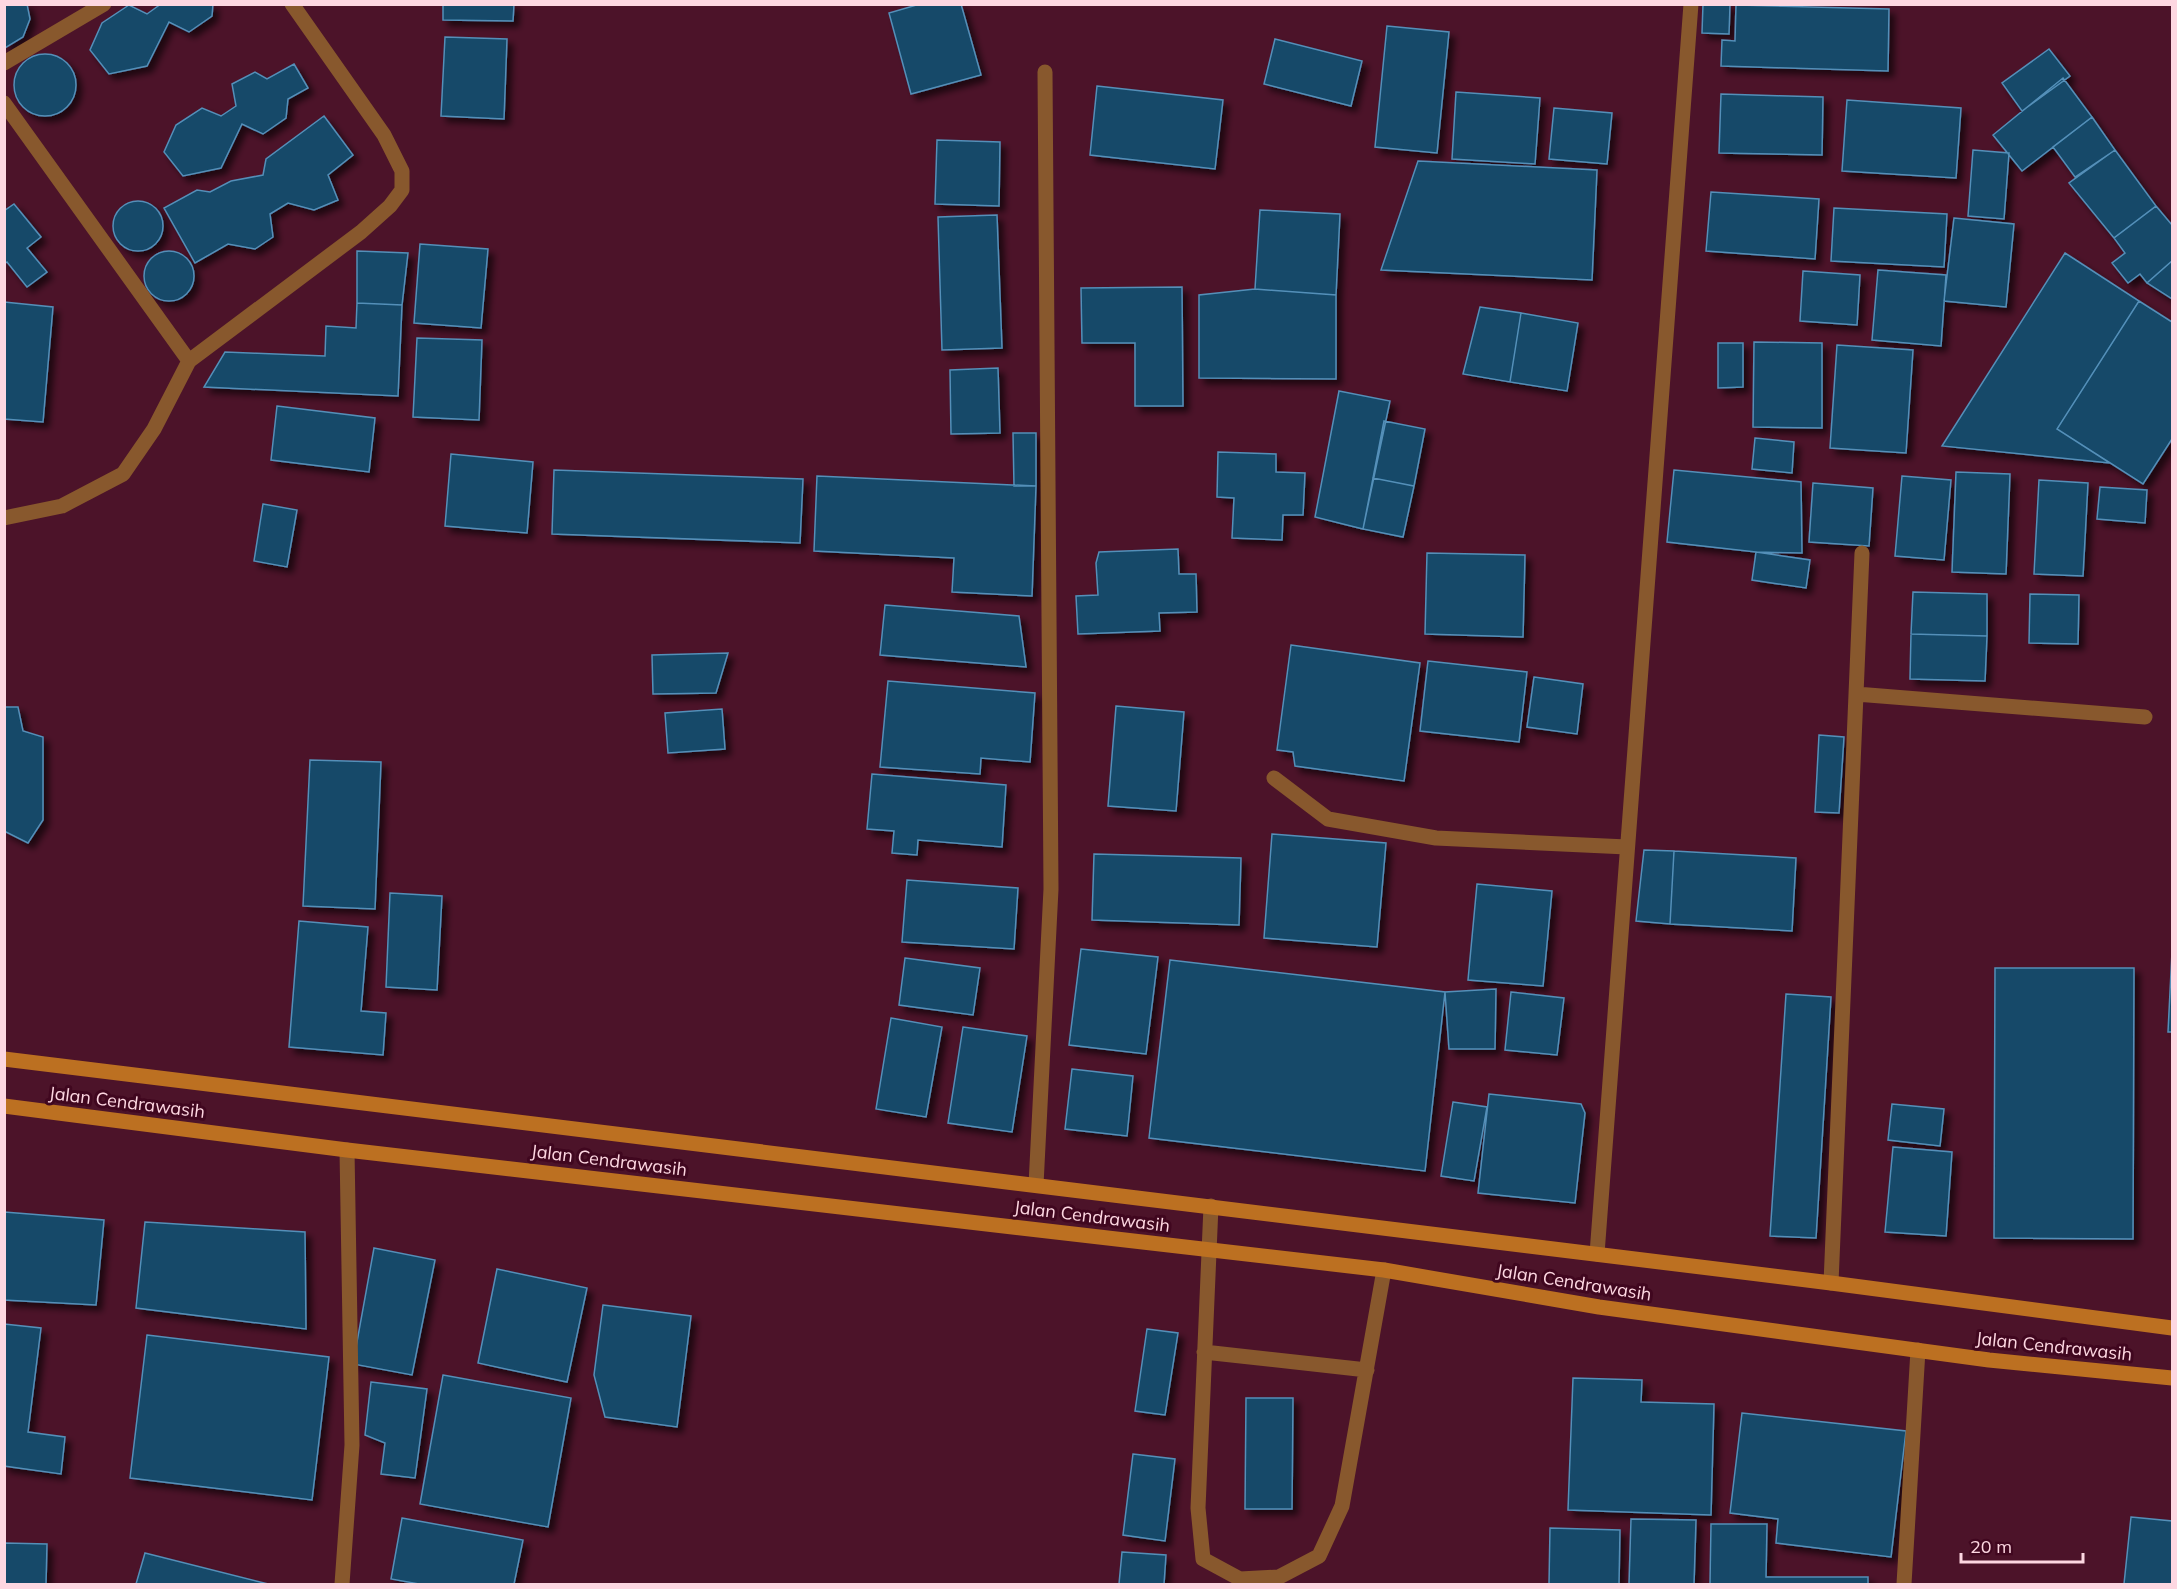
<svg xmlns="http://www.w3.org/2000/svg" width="2177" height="1589" font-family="Mulish,sans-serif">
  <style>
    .building { fill: #124869; stroke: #548fb8; stroke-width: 1.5; filter: url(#shadow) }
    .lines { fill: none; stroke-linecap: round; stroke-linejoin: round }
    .lane { stroke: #88582d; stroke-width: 15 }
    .street { stroke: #88582d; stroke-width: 15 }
    .secondary { stroke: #bc7021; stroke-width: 15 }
    .labels { text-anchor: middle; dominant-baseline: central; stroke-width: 6; stroke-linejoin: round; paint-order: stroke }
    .street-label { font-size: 18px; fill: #fdd7e1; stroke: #40071f }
  </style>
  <defs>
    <filter id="shadow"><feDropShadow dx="5.5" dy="5.5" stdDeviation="3" flood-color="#0009"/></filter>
  </defs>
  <rect width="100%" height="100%" fill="#4c1329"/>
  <!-- building -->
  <path class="building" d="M 4,4 L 27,4 L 30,19 L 23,37 L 5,48 Z
    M 161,4 L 213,4 L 212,16 L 189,32 L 169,22 L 147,66 L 109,74 L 90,50 L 102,23 L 129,5 L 147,14 Z
    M 443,4 L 514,4 L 513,21 L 443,20 Z
    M 920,4 L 961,4 L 981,75 L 911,94 L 889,13 Z
    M 1703,4 L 1730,5 L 1729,34 L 1702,33 Z
    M 1736,5 L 1889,9 L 1888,71 L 1721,66 L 1722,40 L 1735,41 Z
    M 1387,26 L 1449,32 L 1437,153 L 1375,147 Z
    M 445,37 L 507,39 L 504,119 L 441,116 Z
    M 1275,39 L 1362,61 L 1351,106 L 1264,84 Z
    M 2049,49 L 2070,76 L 2022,111 L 2002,83 Z
    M14 85a31 31 0 1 1 62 0a31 31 0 1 1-62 0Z
    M 294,64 L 308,88 L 288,99 L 286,118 L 263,134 L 242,124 L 221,168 L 183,176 L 164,152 L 176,125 L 202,108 L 221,116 L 236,106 L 232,84 L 255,72 L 267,79 Z
    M 2063,78 L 2092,117 L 2022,171 L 1993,135 Z
    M 1097,86 L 1223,100 L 1215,169 L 1090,155 Z
    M 1456,92 L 1540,98 L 1535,164 L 1452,159 Z
    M 1721,94 L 1823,97 L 1822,155 L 1719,153 Z
    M 1847,100 L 1961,108 L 1956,178 L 1842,171 Z
    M 1554,108 L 1612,113 L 1607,164 L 1549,159 Z
    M 324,116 L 353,155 L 328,175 L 338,200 L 314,210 L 288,203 L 270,214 L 273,237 L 255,249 L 228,244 L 195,263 L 164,208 L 197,190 L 210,192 L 231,181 L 263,175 L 266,159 Z
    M 2092,117 L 2115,150 L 2075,177 L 2053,147 Z
    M 937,140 L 1000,142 L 999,206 L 935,204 Z
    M 1973,150 L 2009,153 L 2004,219 L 1968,216 Z
    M 2115,150 L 2156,206 L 2114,238 L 2069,183 Z
    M 1418,161 L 1597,170 L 1592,280 L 1381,270 Z
    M 1711,192 L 1819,199 L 1815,259 L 1706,251 Z
    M113 226a25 25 0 1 1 50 0a25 25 0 1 1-50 0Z
    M 14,204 L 41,237 L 27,248 L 47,272 L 27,287 L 7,262 L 4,264 L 4,211 Z
    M 2156,206 L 2172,225 L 2172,261 L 2147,283 L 2140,274 L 2128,283 L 2112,263 L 2125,253 L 2114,238 Z
    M 1834,208 L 1947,214 L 1944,267 L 1831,261 Z
    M 1260,210 L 1340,214 L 1336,295 L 1255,289 Z
    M 997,215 L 1002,348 L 942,350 L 938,217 Z
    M 1954,218 L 2014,224 L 2006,307 L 1944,301 Z
    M 420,244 L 488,249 L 481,328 L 414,323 Z
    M144 276a25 25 0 1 1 50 0a25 25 0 1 1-50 0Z
    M 357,251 L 408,253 L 402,305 L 357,303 Z
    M 2065,253 L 2139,301 L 2057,429 L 2110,463 L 1942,446 Z
    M 2172,261 L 2172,299 L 2147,283 Z
    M 1878,270 L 1946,275 L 1941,346 L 1872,340 Z
    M 1803,271 L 1860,275 L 1857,325 L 1800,321 Z
    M 1182,287 L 1183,406 L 1135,406 L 1135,343 L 1082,343 L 1081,288 Z
    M 1255,289 L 1336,295 L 1336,379 L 1199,378 L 1199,295 Z
    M 2139,301 L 2172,322 L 2172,439 L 2143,484 L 2057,429 Z
    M 4,302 L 53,307 L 43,422 L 4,419 Z
    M 357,303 L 402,305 L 398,396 L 204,387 L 225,352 L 325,356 L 326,326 L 356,328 Z
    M 1480,307 L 1521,313 L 1510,382 L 1463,374 Z
    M 1521,313 L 1578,323 L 1567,391 L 1510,382 Z
    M 417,338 L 482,340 L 479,420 L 413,417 Z
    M 1754,342 L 1822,343 L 1822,428 L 1753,427 Z
    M 1718,343 L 1743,343 L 1743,387 L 1718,388 Z
    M 1837,345 L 1913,350 L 1906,453 L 1830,448 Z
    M 998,368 L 1000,433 L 951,434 L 950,370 Z
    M 1339,391 L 1390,401 L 1363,529 L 1315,517 Z
    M 277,406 L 375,418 L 369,472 L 271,460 Z
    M 1384,421 L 1425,429 L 1414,486 L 1373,478 Z
    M 1013,433 L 1036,433 L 1036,486 L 1014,486 Z
    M 1755,438 L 1794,442 L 1792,473 L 1752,469 Z
    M 1218,452 L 1276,454 L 1276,472 L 1305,473 L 1303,515 L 1283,515 L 1282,540 L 1232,538 L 1234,498 L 1217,497 Z
    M 451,454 L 533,462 L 527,533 L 445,526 Z
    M 554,470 L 803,479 L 800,543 L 552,534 Z
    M 1674,470 L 1801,482 L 1802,553 L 1756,552 L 1667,542 Z
    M 1956,472 L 2010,474 L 2006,574 L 1952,572 Z
    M 817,476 L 1036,486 L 1032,596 L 952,592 L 954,558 L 814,551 Z
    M 1902,476 L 1951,480 L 1944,560 L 1895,556 Z
    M 1373,478 L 1414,486 L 1403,537 L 1363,529 Z
    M 2039,480 L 2088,483 L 2083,576 L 2034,574 Z
    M 1813,483 L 1873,488 L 1869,546 L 1809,542 Z
    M 2100,487 L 2147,490 L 2145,523 L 2097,519 Z
    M 263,504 L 297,510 L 287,567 L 254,561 Z
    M 1178,549 L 1179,574 L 1196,574 L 1197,612 L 1159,613 L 1160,631 L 1078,634 L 1076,596 L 1098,595 L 1096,563 L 1099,552 Z
    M 1756,552 L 1810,560 L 1806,588 L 1752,580 Z
    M 1427,553 L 1525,555 L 1523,637 L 1425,634 Z
    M 1913,592 L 1987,594 L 1987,636 L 1911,634 Z
    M 2030,594 L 2079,595 L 2078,644 L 2029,643 Z
    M 885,605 L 1019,616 L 1026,667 L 880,655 Z
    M 1911,634 L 1987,636 L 1985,681 L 1910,679 Z
    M 1291,645 L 1420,663 L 1404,781 L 1295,766 L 1293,752 L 1277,750 Z
    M 728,653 L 716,693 L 653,694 L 652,655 Z
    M 1428,661 L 1527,672 L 1519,742 L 1420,731 Z
    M 1534,677 L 1583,684 L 1577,734 L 1527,727 Z
    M 888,681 L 1035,693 L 1030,762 L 981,758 L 980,774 L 880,767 Z
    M 1116,706 L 1184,712 L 1176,811 L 1108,806 Z
    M 4,707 L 18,707 L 23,731 L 43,737 L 43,820 L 28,843 L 4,831 Z
    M 722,709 L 725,749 L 668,753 L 665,713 Z
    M 1819,735 L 1844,737 L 1839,813 L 1815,812 Z
    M 310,760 L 381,762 L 375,909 L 303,906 Z
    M 872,774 L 1006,785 L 1002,847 L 918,840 L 917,855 L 892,853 L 894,831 L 867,829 Z
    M 1272,834 L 1386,843 L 1377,947 L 1264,938 Z
    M 1644,850 L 1674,851 L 1670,924 L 1636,921 Z
    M 1674,851 L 1796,858 L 1792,931 L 1670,924 Z
    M 1094,854 L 1241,858 L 1239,925 L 1092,920 Z
    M 907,880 L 1018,888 L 1014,949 L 902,942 Z
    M 1477,884 L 1552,891 L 1543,986 L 1468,980 Z
    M 390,893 L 442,896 L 437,990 L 386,987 Z
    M 299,921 L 368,927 L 361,1011 L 386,1013 L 383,1055 L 289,1047 Z
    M 1081,949 L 1158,957 L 1146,1054 L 1069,1045 Z
    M 2172,952 L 2172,1032 L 2168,1032 Z
    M 905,958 L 980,968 L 973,1015 L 899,1005 Z
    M 1170,960 L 1445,992 L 1425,1171 L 1149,1138 Z
    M 1995,968 L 2134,968 L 2133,1239 L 1994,1238 Z
    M 1496,989 L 1495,1049 L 1449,1049 L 1445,992 Z
    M 1511,992 L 1564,998 L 1557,1055 L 1505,1050 Z
    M 1786,994 L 1831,997 L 1816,1238 L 1770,1236 Z
    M 891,1018 L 942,1027 L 926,1117 L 876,1109 Z
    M 963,1027 L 1027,1036 L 1012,1132 L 948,1123 Z
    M 1072,1069 L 1133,1076 L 1127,1136 L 1065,1129 Z
    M 1489,1094 L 1581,1104 L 1585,1113 L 1575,1203 L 1478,1193 Z
    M 1453,1102 L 1487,1107 L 1474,1181 L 1441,1176 Z
    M 1892,1104 L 1944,1109 L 1940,1146 L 1888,1140 Z
    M 1893,1147 L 1952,1152 L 1946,1236 L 1885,1232 Z
    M 4,1212 L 104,1220 L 96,1305 L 4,1300 Z
    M 145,1222 L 305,1232 L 306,1329 L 136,1308 Z
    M 374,1248 L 435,1260 L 412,1375 L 353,1364 Z
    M 497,1269 L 587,1288 L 567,1382 L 478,1363 Z
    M 603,1305 L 691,1316 L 677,1427 L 605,1417 L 594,1375 Z
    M 4,1324 L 41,1328 L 28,1432 L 65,1437 L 61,1474 L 4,1466 Z
    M 1147,1329 L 1178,1333 L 1165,1415 L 1135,1411 Z
    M 147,1335 L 329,1357 L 312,1500 L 130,1478 Z
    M 443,1375 L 571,1398 L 548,1527 L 420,1504 Z
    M 1573,1378 L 1642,1380 L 1641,1402 L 1714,1404 L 1711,1515 L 1568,1510 Z
    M 371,1382 L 427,1389 L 415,1478 L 381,1474 L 385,1443 L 365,1435 Z
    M 1246,1398 L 1293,1398 L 1292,1509 L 1245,1509 Z
    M 1742,1413 L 1906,1431 L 1891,1557 L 1776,1543 L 1778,1519 L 1730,1513 Z
    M 1133,1454 L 1175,1459 L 1165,1541 L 1123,1535 Z
    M 2131,1517 L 2172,1521 L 2172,1584 L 2124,1584 Z
    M 402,1518 L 523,1540 L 514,1584 L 419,1584 L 391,1579 Z
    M 1631,1519 L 1696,1520 L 1694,1584 L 1629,1584 Z
    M 1711,1524 L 1767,1524 L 1766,1577 L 1868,1577 L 1868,1584 L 1710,1584 Z
    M 1550,1528 L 1620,1530 L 1619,1584 L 1549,1584 Z
    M 4,1543 L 47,1544 L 46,1584 L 4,1584 Z
    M 1122,1552 L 1166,1555 L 1164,1584 L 1119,1584 Z
    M 145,1553 L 268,1584 L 136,1584 Z"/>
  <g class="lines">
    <!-- lane -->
    <path class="lane" d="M 1211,1206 L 1198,1508 L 1203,1559 L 1240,1579 L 1279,1577 L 1319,1556 L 1342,1506 L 1384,1270
      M 1204,1352 L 1367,1370"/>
    <!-- street -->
    <path class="street" d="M 4,63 L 104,4
      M 4,103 L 189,361
      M 4,518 L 62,506 L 123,474 L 154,429 L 189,361 L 361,232 L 390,206 L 402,190 L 402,171 L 384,135 L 292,4
      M 1856,694 L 2145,717
      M 1274,778 L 1328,819 L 1436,838 L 1627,847
      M 1036,1185 L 1051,889 L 1045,72
      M 1597,1254 L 1691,4
      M 1831,1283 L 1862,553
      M 342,1584 L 352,1445 L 347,1150
      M 1904,1584 L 1918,1350"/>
    <!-- secondary -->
    <path class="secondary" d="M 4,1059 L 1831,1283 L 2172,1328
      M 4,1106 L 347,1150 L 1384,1270 L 1599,1307 L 1989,1360 L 2172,1378"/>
  </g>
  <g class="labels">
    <!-- street labels -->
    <g class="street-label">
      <text transform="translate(127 1102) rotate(7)">Jalan Cendrawasih</text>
      <text transform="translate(609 1160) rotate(7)">Jalan Cendrawasih</text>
      <text transform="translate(1092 1216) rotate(7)">Jalan Cendrawasih</text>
      <text transform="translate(1574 1282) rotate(9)">Jalan Cendrawasih</text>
      <text transform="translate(2054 1346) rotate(6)">Jalan Cendrawasih</text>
    </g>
  </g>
  <!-- border -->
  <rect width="2177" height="1589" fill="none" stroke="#fdd7e1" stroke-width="12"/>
  <!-- scale -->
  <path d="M1961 1553v9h122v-9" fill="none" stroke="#fdd7e1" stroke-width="3"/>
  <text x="1970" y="1553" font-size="18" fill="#fdd7e1" stroke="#40071f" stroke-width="4.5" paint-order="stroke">20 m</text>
</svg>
